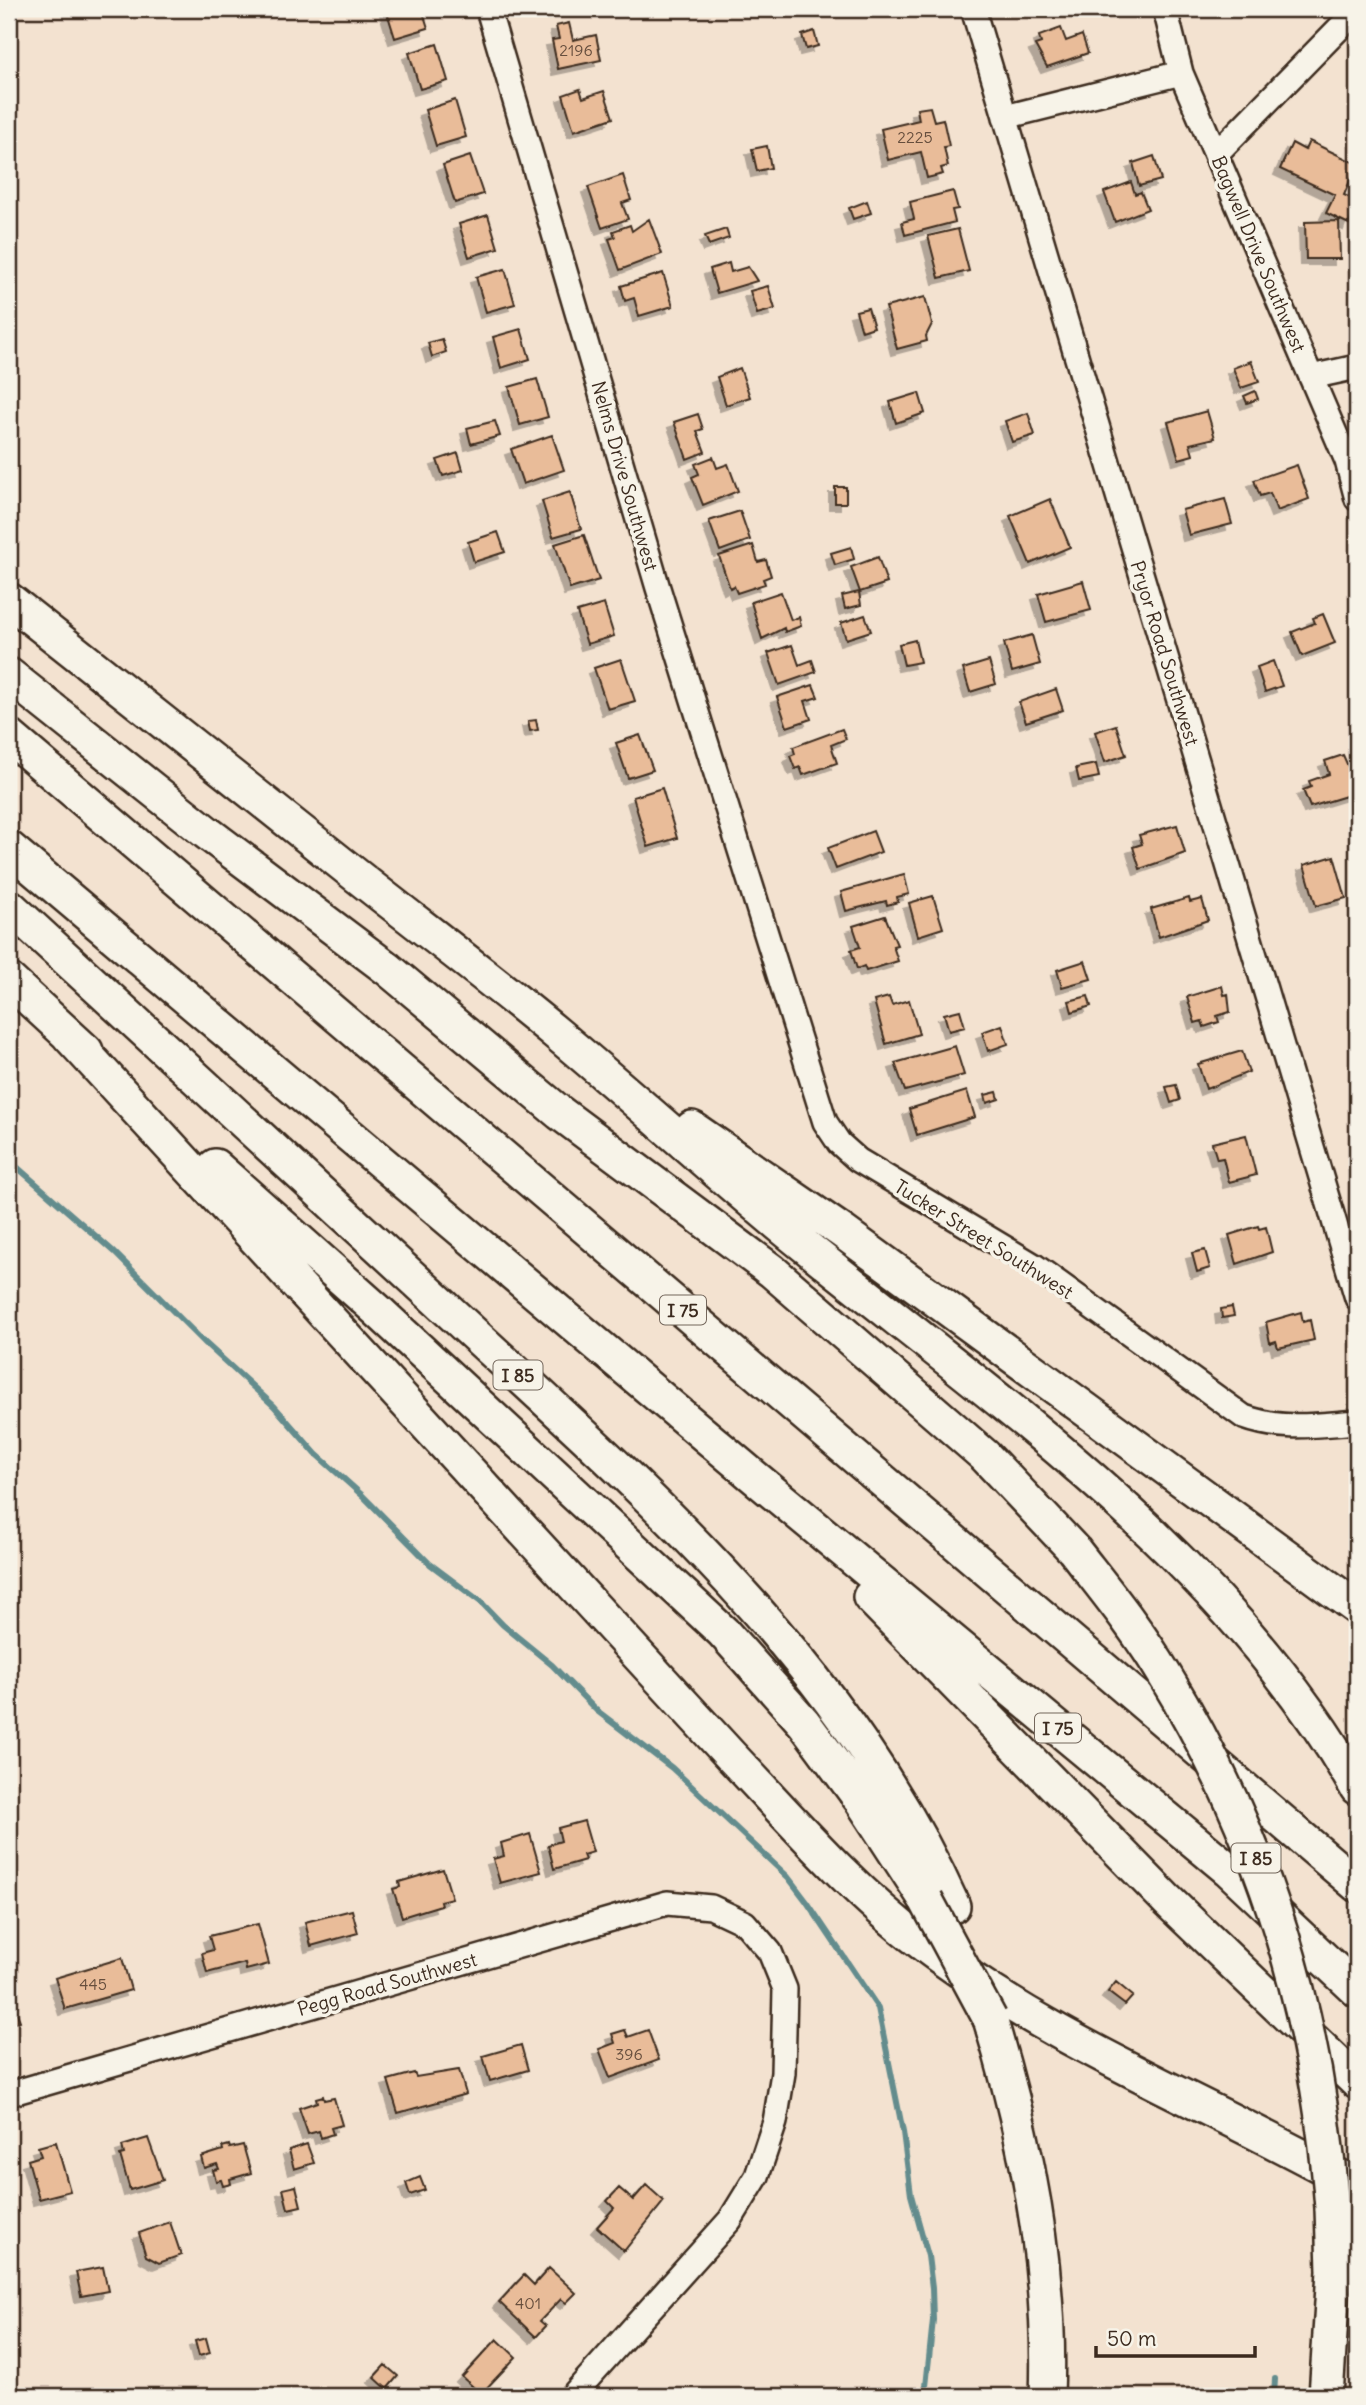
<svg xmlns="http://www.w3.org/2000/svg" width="1366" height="2405" font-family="Delius,sans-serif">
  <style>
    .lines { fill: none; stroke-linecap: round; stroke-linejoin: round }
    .stream { stroke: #638c8d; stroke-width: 6 }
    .building { fill: #e9bc99; stroke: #3b2a1e; stroke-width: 2; filter: url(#shadow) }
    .minor-casing { stroke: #3b2a1e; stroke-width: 28 }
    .highway-casing { stroke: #3b2a1e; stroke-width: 38 }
    .minor { stroke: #f7f3e8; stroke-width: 23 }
    .highway { stroke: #f7f3e8; stroke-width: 33 }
    .highway-bridge-casing { stroke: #3b2a1e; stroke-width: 38; stroke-linecap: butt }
    .highway-bridge { stroke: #f7f3e8; stroke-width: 33 }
    .labels { text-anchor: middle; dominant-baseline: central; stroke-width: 7; stroke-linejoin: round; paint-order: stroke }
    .number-label { font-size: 16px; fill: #664e3d }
    .shield { fill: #f7f3e8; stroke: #73665b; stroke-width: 2 }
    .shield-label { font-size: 18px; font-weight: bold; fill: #3b2a1e }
    .street-label { font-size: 19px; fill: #3b2a1e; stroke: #f7f3e8 }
  </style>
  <defs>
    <filter id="shadow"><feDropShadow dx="-6" dy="6" stdDeviation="0" flood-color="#0004"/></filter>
  </defs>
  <rect width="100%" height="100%" fill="#f3e2d0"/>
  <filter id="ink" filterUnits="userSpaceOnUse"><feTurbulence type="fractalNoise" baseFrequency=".0143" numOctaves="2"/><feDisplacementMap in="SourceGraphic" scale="14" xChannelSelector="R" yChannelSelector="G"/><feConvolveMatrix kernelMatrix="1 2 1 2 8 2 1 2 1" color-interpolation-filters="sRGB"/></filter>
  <g filter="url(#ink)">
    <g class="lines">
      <!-- stream -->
      <path class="stream" d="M 9,1160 L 114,1252 L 204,1342 L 274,1406 L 316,1454 L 363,1496 L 430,1564 L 481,1602 L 503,1625 L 552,1665 L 596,1710 L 672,1768 L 788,1877 L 807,1902 L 878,2008 L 903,2132 L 911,2195 L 928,2256 L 932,2288 L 933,2320 L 925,2396
        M 1274,2396 L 1275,2379"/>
    </g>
    <!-- building -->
    <path class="building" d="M 386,9 L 422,9 L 428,28 L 395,38 Z
      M 569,23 L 573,40 L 596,35 L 601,60 L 558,69 L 552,40 L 559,39 L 556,26 Z
      M 1061,28 L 1066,41 L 1082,35 L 1088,53 L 1047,67 L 1035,45 L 1041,43 L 1039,36 Z
      M 814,31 L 818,46 L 806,49 L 802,35 Z
      M 437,44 L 448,81 L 420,89 L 409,53 Z
      M 580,89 L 583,98 L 604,91 L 613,118 L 574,131 L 563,95 Z
      M 455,100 L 466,137 L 436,146 L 425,110 Z
      M 930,107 L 934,121 L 943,119 L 949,146 L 944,147 L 948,166 L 941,168 L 943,174 L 927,178 L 921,152 L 888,160 L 881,129 L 919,120 L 917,109 Z
      M 1309,141 L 1357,164 L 1344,195 L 1357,201 L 1349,224 L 1326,213 L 1335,195 L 1280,169 L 1292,143 L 1305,150 Z
      M 767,146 L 771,168 L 757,171 L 752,149 Z
      M 470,156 L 483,194 L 455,203 L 443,165 Z
      M 1154,156 L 1161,180 L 1139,186 L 1133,163 Z
      M 623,175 L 631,200 L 622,203 L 628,219 L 602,228 L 588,187 Z
      M 1131,182 L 1135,194 L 1141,192 L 1148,209 L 1115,222 L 1104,192 Z
      M 953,191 L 958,209 L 952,210 L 955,222 L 905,235 L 902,222 L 914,219 L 910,202 Z
      M 867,201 L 871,213 L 853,219 L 849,208 Z
      M 488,215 L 498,248 L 469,257 L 459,224 Z
      M 649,219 L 662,254 L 620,270 L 609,239 L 615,237 L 613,231 L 630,225 L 632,231 Z
      M 1339,221 L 1340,259 L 1306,259 L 1305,222 Z
      M 726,229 L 729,238 L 709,245 L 705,236 Z
      M 958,229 L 969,271 L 939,278 L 928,236 Z
      M 729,263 L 731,272 L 748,267 L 757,281 L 717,293 L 710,269 Z
      M 505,269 L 515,304 L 486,312 L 476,277 Z
      M 663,273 L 673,306 L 639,316 L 634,298 L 625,301 L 621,286 Z
      M 768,286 L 775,309 L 757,314 L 750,291 Z
      M 925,297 L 932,324 L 926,336 L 927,341 L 897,349 L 886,307 Z
      M 868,308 L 874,327 L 862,331 L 856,311 Z
      M 521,329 L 530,359 L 501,368 L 493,337 Z
      M 442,339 L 446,352 L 432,357 L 428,343 Z
      M 1251,361 L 1259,382 L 1241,388 L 1233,368 Z
      M 740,368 L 750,397 L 726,405 L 717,377 Z
      M 537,379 L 548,417 L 520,425 L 509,387 Z
      M 1255,391 L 1258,399 L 1247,403 L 1244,396 Z
      M 919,393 L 925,413 L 896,423 L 890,402 Z
      M 1207,411 L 1215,438 L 1190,444 L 1193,455 L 1179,459 L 1168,422 Z
      M 1028,413 L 1035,435 L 1012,442 L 1005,421 Z
      M 698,414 L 703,429 L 697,431 L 705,452 L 687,459 L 674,422 Z
      M 495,421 L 500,436 L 471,444 L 467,428 Z
      M 552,435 L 564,470 L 523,484 L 511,449 Z
      M 458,453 L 463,470 L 443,476 L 437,460 Z
      M 713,457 L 717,468 L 728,464 L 738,491 L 703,505 L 692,477 L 699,474 L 695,464 Z
      M 1297,465 L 1309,499 L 1277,511 L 1270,493 L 1260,496 L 1254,480 Z
      M 835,487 L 846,487 L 846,503 L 835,503 Z
      M 570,492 L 581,529 L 553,537 L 542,501 Z
      M 1050,499 L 1070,547 L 1030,564 L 1010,516 Z
      M 1225,499 L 1232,524 L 1189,535 L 1182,510 Z
      M 740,511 L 750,540 L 720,551 L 709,521 Z
      M 498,532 L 505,552 L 474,562 L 468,542 Z
      M 584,535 L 599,580 L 570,589 L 555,544 Z
      M 753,545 L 758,562 L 766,560 L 771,576 L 763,579 L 765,584 L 737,593 L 734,586 L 730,588 L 719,556 Z
      M 851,547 L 854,559 L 835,565 L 831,553 Z
      M 878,557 L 887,583 L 860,592 L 851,567 Z
      M 1083,581 L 1091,610 L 1046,622 L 1038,594 Z
      M 781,592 L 791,620 L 799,617 L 801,626 L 785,632 L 784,628 L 762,639 L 751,602 Z
      M 859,592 L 861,605 L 845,609 L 842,596 Z
      M 604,604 L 614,636 L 587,644 L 577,612 Z
      M 1323,614 L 1335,643 L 1302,656 L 1292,632 L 1315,623 L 1313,618 Z
      M 865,615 L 871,631 L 846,639 L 841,623 Z
      M 1032,635 L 1040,664 L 1012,672 L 1004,643 Z
      M 915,640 L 920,662 L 904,665 L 899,644 Z
      M 792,645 L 799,665 L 812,660 L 816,672 L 779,685 L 768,653 Z
      M 621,659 L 635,701 L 608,709 L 594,668 Z
      M 989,661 L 996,684 L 970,692 L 963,669 Z
      M 1273,661 L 1282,686 L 1265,692 L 1257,667 Z
      M 813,685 L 818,697 L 805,701 L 811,719 L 787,727 L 777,697 Z
      M 1056,689 L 1063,710 L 1026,722 L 1019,702 Z
      M 536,720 L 538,730 L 530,731 L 528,721 Z
      M 1116,725 L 1126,755 L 1105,762 L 1095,732 Z
      M 842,729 L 846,739 L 831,745 L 837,763 L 803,775 L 800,767 L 795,769 L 790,756 L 795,754 L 793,747 Z
      M 640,735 L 653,770 L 628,778 L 616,743 Z
      M 1343,755 L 1351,773 L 1357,771 L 1357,784 L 1353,786 L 1356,793 L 1310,807 L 1303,790 L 1311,787 L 1309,781 L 1329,774 L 1325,761 Z
      M 1096,764 L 1099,777 L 1079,781 L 1076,768 Z
      M 662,788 L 677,838 L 648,847 L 633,797 Z
      M 1177,825 L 1185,853 L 1140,869 L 1133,847 L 1142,844 L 1139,835 Z
      M 873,831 L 881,852 L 836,869 L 828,848 Z
      M 1334,856 L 1346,898 L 1316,906 L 1304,865 Z
      M 904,874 L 909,894 L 897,897 L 898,902 L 887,905 L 886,901 L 846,911 L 841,892 Z
      M 933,896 L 943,928 L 918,936 L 909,903 Z
      M 1189,898 L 1190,902 L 1202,899 L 1208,920 L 1159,937 L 1151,909 Z
      M 885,916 L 897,945 L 893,946 L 898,961 L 866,971 L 864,966 L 857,969 L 851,950 L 860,947 L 853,926 Z
      M 1085,961 L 1091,979 L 1062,987 L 1057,970 Z
      M 1222,986 L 1224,995 L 1228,994 L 1230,1012 L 1217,1016 L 1219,1022 L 1204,1027 L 1202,1021 L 1195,1023 L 1187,997 Z
      M 1088,996 L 1091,1006 L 1072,1012 L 1069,1001 Z
      M 889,997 L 892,1005 L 909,1000 L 919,1034 L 886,1044 L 874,1001 Z
      M 960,1010 L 965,1027 L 949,1031 L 944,1014 Z
      M 1002,1025 L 1008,1044 L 988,1051 L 982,1032 Z
      M 955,1046 L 964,1075 L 905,1091 L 895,1063 Z
      M 1242,1051 L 1249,1072 L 1206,1089 L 1198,1064 Z
      M 1176,1085 L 1180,1100 L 1171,1103 L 1166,1087 Z
      M 967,1091 L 975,1117 L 917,1135 L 909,1109 Z
      M 997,1092 L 999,1099 L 987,1103 L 985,1095 Z
      M 1246,1135 L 1256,1175 L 1229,1182 L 1223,1158 L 1217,1159 L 1212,1143 Z
      M 1258,1226 L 1259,1229 L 1266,1227 L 1272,1252 L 1237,1264 L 1229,1235 Z
      M 1205,1250 L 1210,1268 L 1197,1272 L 1192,1253 Z
      M 1232,1307 L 1234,1316 L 1222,1318 L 1221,1309 Z
      M 1301,1312 L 1303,1322 L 1310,1320 L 1314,1340 L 1278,1348 L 1276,1341 L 1270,1343 L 1266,1322 Z
      M 584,1821 L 593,1852 L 583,1855 L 585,1860 L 554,1869 L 548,1845 L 561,1841 L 558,1828 Z
      M 530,1834 L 541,1872 L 500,1883 L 493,1859 L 504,1856 L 501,1843 Z
      M 443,1869 L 452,1898 L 440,1901 L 441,1905 L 402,1917 L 393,1889 L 400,1887 L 399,1882 Z
      M 352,1910 L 358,1933 L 311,1946 L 305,1922 Z
      M 258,1924 L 269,1964 L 246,1970 L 245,1963 L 207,1973 L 202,1953 L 213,1950 L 209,1936 Z
      M 122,1958 L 131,1990 L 65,2009 L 55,1978 Z
      M 1116,1982 L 1133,1996 L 1125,2005 L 1108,1992 Z
      M 9,1993 L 20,2021 L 9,2025 Z
      M 625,2030 L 628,2037 L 648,2030 L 659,2060 L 610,2078 L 599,2049 L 615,2043 L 612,2034 Z
      M 521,2045 L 528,2070 L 490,2081 L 483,2056 Z
      M 459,2070 L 466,2094 L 398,2113 L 388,2080 L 414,2073 L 416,2077 Z
      M 323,2096 L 324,2100 L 334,2098 L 342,2125 L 331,2128 L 333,2134 L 321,2138 L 319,2131 L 308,2134 L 299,2108 L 317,2102 L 316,2098 Z
      M 148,2138 L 163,2180 L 130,2190 L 120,2155 L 124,2154 L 122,2146 Z
      M 56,2142 L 70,2191 L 39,2199 L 28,2160 L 41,2156 L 38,2147 Z
      M 307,2144 L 314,2163 L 294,2169 L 289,2150 Z
      M 229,2145 L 230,2148 L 243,2145 L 251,2173 L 230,2179 L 231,2184 L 223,2186 L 221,2180 L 216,2181 L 213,2170 L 219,2169 L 217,2164 L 204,2168 L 201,2157 L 223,2150 L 222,2147 Z
      M 420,2177 L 425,2190 L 410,2195 L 406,2183 Z
      M 646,2185 L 664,2201 L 624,2251 L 597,2227 L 614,2208 L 607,2201 L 619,2188 L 633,2200 Z
      M 296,2186 L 301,2206 L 288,2209 L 283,2189 Z
      M 170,2222 L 181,2255 L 159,2263 L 146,2256 L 139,2233 Z
      M 103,2267 L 108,2291 L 81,2296 L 76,2272 Z
      M 549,2268 L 576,2293 L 566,2303 L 561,2299 L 540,2321 L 546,2326 L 536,2337 L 499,2302 L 524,2275 L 534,2285 Z
      M 206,2338 L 210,2353 L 199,2356 L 195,2341 Z
      M 497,2339 L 516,2357 L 481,2394 L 462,2377 Z
      M 385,2365 L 398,2376 L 387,2389 L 374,2377 Z"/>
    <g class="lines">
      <defs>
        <path id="minor" d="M 488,9 L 658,588 L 825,1122 L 839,1143 L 858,1160 L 1035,1266 L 1244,1417 C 1282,1431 1317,1425 1357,1422
          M 973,9 L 1357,1298
          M 1165,9 L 1181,73 L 1347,461 L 1357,499
          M 1005,117 L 1181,73
          M 1216,154 L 1357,10
          M 1311,377 L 1357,367
          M 9,2094 L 667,1903 L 711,1907 L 745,1923 L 770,1952 L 785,1989 L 783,2073 L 775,2122 L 757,2176 L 730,2220 L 572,2396"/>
        <path id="highway" d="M 9,600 C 125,691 241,784 357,876 C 423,928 491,979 556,1033 C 633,1097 706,1164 783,1228 C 989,1397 1222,1551 1357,1788
          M 9,675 L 206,832 L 388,969 L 560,1113 L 772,1271 L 985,1456 L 1074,1550
          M 9,736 L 1357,1885
          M 9,848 L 752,1475 L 1228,1869 L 1357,1990
          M 9,906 C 156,1041 302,1176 449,1311 C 643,1490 843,1661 953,1906
          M 9,980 L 86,1051
          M 69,1036 L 731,1756 C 791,1819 850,1888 919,1941 C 1052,2044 1212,2104 1357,2186
          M 692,1128 L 843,1232 L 1357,1608
          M 215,1166 L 377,1310 L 723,1632 L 804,1723 L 861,1800 L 926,1900
          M 870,1597 L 1167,1900 L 1357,2082
          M 990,2019 C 1027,2140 1052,2270 1047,2396
          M 1326,2396 L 1334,2271 L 1332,2208"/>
      </defs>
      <!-- minor casing -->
      <use href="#minor" class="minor-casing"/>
      <!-- highway casing -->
      <use href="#highway" class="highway-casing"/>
      <!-- minor -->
      <use href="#minor" class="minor"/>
      <!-- highway -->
      <use href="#highway" class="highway"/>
      <defs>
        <path id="highway-bridge" d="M 1074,1550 C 1105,1590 1138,1630 1164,1674 C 1266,1841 1317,2014 1332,2208
          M 926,1900 L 990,2019"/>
      </defs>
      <!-- highway-bridge casing -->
      <use href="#highway-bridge" class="highway-bridge-casing"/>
      <!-- highway-bridge -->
      <use href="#highway-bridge" class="highway-bridge"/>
    </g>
  </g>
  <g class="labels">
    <!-- number labels -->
    <g class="number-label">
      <text x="576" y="50">2196</text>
      <text x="915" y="137">2225</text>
      <text x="93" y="1984">445</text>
      <text x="629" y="2054">396</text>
      <text x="528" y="2303">401</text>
    </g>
    <!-- shield labels -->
    <g class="shield">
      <rect x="660" y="1295.5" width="46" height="29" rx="5"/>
      <rect x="493.5" y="1360.5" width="49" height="29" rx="5"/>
      <rect x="1035" y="1713.5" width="46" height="29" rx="5"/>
      <rect x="1231.5" y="1843.5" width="49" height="29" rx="5"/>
    </g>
    <g class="shield-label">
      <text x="683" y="1310">I 75</text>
      <text x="518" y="1375">I 85</text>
      <text x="1058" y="1728">I 75</text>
      <text x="1256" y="1858">I 85</text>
    </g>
    <!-- street labels -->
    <g class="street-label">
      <text transform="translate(1259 254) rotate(67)">Bagwell Drive Southwest</text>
      <text transform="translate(625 476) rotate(74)">Nelms Drive Southwest</text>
      <text transform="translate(1165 653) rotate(73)">Pryor Road Southwest</text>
      <text transform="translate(984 1239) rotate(32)">Tucker Street Southwest</text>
      <text transform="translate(387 1984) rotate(-16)">Pegg Road Southwest</text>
    </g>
  </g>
  <!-- margin -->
  <rect width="1366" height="2405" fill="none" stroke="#f7f3e8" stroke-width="35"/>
  <rect x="18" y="18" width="1331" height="2370" fill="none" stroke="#3b2a1e" stroke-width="2.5" filter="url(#ink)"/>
  <!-- scale -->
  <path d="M1096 2346v10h159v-10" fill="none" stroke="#3b2a1e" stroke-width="3.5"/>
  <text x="1107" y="2346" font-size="21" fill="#3b2a1e" stroke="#f7f3e8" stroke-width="5" paint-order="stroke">50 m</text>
</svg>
